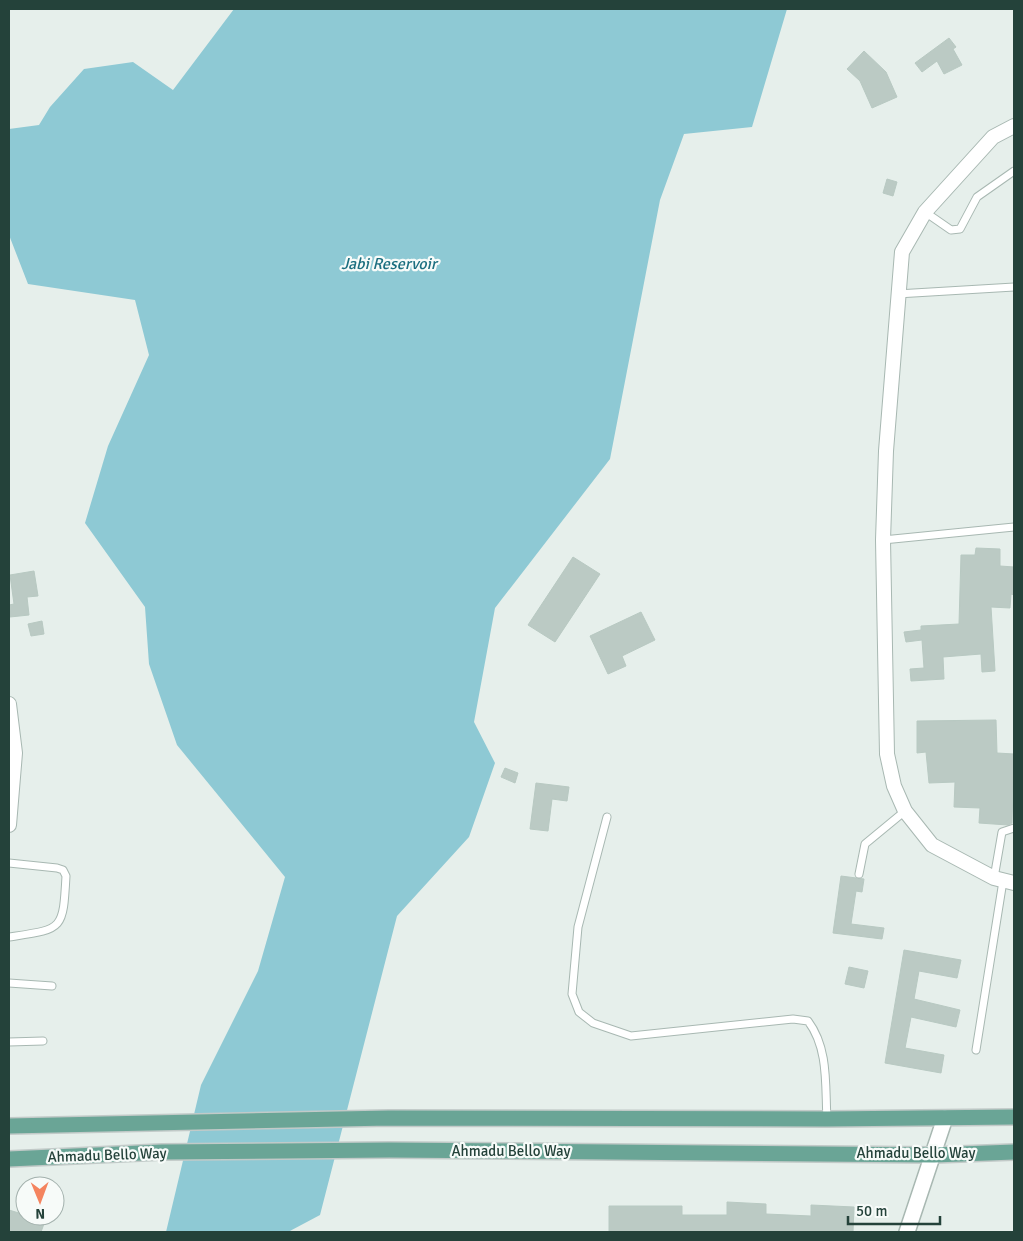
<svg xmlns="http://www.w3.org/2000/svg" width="1023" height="1241" font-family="Signika,sans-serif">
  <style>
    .water { fill: #8ec9d4 }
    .building { fill: #bbcac4; stroke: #b8c9c2 }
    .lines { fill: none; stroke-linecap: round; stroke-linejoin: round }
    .service-casing { stroke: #a8b8b2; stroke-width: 9 }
    .minor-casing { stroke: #a8b8b2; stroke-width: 16 }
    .tertiary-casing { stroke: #a8b8b2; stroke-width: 18 }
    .primary-casing { stroke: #c2cac8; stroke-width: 18 }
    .service { stroke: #fff; stroke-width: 7 }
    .minor { stroke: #fff; stroke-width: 14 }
    .tertiary { stroke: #fff; stroke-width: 15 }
    .primary { stroke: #6aa596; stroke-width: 15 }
    .labels { text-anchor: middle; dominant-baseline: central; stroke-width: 4.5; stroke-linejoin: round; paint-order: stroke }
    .street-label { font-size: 15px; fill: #24423a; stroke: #f7fbf9 }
    .water-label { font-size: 16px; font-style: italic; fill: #1c6f80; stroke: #f7fbf9 }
  </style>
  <rect width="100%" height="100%" fill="#e6efeb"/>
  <!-- water -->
  <path class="water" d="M 234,9 L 787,9 L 752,127 L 684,134 L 660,200 L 610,459 L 495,608 L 474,722 L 495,763 L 469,837 L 397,916 L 320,1215 L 288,1232 L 166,1232 L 201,1085 L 258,971 L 285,877 L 177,745 L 149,664 L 145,607 L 85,523 L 108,446 L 149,355 L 135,300 L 28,284 L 9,235 L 9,129 L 39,125 L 50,107 L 84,69 L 133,62 L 173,90 Z"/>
  <!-- building -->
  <path class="building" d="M 949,38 L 956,47 L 953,49 L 962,65 L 944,74 L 937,61 L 922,72 L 915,63 Z
    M 864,51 L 886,72 L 897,97 L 872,108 L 860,81 L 847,69 Z
    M 887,179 L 897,182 L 893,196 L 883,193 Z
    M 976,548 L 1000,549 L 1000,566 L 1014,567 L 1014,595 L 1011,594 L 1010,608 L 991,607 L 995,671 L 982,672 L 981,654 L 943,657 L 944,679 L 911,681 L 910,669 L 924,668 L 922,640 L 906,642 L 904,632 L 921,630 L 921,626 L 959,624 L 961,555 L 975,555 Z
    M 573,557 L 600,574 L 555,642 L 528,625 Z
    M 34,571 L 38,596 L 27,597 L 29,615 L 10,617 L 9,605 L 14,604 L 10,575 Z
    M 641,612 L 655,640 L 622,656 L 626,666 L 608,674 L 590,636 Z
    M 42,621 L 44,634 L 31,636 L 28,624 Z
    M 996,720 L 997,753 L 1014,754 L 1012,823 L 1008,825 L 979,823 L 980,808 L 954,807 L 955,782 L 929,783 L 926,752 L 917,753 L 917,721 Z
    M 505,768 L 518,773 L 515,783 L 501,777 Z
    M 536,783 L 569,787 L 567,801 L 552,799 L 548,831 L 530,829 Z
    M 841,876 L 864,879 L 862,892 L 856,891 L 851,924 L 884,928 L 882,939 L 833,933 Z
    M 904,950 L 961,960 L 957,978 L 919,971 L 914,999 L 960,1010 L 956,1027 L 911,1017 L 905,1048 L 944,1055 L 941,1073 L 885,1063 Z
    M 849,967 L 868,971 L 864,988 L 845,984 Z
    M 727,1202 L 766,1204 L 766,1214 L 811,1216 L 811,1205 L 854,1207 L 853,1232 L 609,1232 L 609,1206 L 682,1206 L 682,1215 L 727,1215 Z
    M 9,1210 L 45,1221 L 41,1232 L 9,1232 Z"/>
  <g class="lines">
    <defs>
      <path id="service" d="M 925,212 L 951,230 L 960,229 L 977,197 L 1014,171
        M 897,294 L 1014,287
        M 883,540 L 1014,527
        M 607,817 L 578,927 L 572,994 L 579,1012 L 593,1023 L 631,1036 L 793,1019 L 808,1021 C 829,1049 825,1086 827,1119
        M 9,863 L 57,868 L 63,870 L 66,876 C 63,931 63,929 9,937
        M 859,874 L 865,844 L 905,811
        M 994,878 L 1002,832 L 1014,828
        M 9,983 L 52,986
        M 9,1042 L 43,1041
        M 976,1050 L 1003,881"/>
      <path id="minor" d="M 1014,126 L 993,137 L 925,212 L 902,252 L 886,451 L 883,540 L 887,754 L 894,786 L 905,811 L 932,845 L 994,878 L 1014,883
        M 9,704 L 15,753 L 9,825"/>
      <path id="tertiary" d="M 907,1232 L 945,1118"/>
      <path id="primary" d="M 9,1126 L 389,1118 L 827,1119 L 1014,1117
        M 9,1159 L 162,1152 L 389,1150 L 934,1155 L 1014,1152"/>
    </defs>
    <!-- service casing -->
    <use href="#service" class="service-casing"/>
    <!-- minor casing -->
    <use href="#minor" class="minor-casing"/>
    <!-- tertiary casing -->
    <use href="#tertiary" class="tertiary-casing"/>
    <!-- primary casing -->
    <use href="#primary" class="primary-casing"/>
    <!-- service -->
    <use href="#service" class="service"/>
    <!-- minor -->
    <use href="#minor" class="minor"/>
    <!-- tertiary -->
    <use href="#tertiary" class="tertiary"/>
    <!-- primary -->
    <use href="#primary" class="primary"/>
  </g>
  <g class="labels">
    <!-- street labels -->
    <g class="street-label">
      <text x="511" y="1151">Ahmadu Bello Way</text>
      <text x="916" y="1153">Ahmadu Bello Way</text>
      <text transform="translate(107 1155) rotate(-2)">Ahmadu Bello Way</text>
    </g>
    <!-- water labels -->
    <g class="water-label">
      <text x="389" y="264">Jabi Reservoir</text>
    </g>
  </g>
  <!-- border -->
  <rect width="1023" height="1241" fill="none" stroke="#24423a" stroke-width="20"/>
  <!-- north arrow -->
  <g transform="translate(40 1201) rotate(179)"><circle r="24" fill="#f7fbf9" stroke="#a3b1ad"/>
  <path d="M0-4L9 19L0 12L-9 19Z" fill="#f4845f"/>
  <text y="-8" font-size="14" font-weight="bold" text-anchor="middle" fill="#24423a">N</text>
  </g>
  <!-- scale -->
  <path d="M848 1216v8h92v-8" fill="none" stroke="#24423a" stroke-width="2.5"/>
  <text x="856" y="1216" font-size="15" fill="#24423a" stroke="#f7fbf9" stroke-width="4" paint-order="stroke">50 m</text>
</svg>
